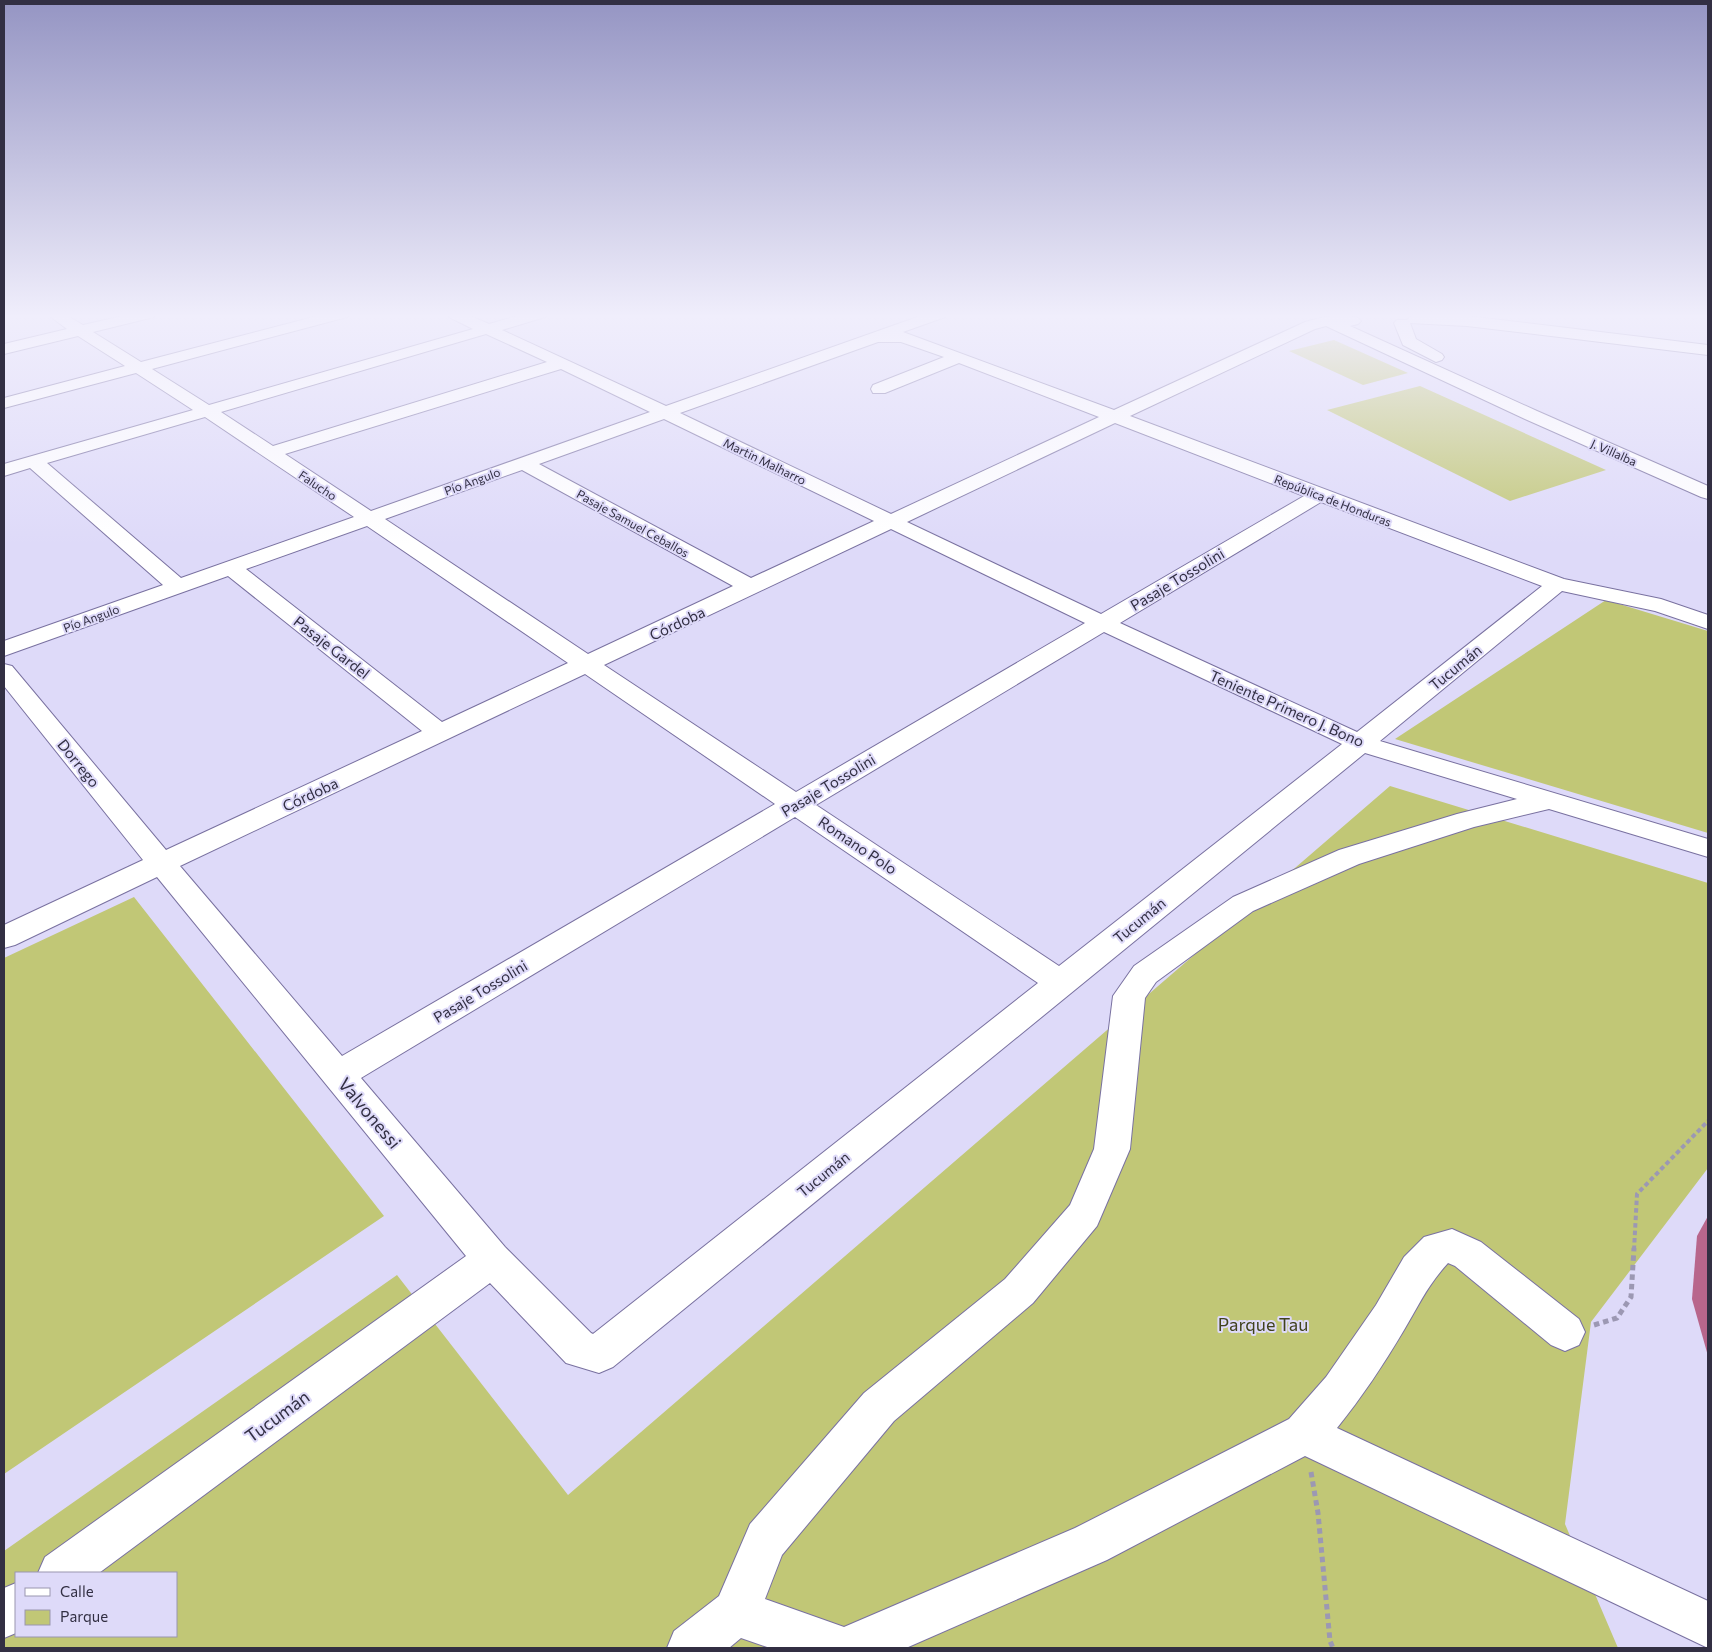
<svg xmlns="http://www.w3.org/2000/svg" width="1712" height="1652" font-family="Commissioner,sans-serif">
  <style>
    .green { fill: #c1c776; fill-rule: evenodd }
    .water { fill: #b8668c }
    .lines { fill: none; stroke-linecap: round; stroke-linejoin: round }
    .minor-casing { stroke: #7971a0; stroke-width: 2 }
    .path-far1 { stroke: #9c98b3; stroke-width: 4; stroke-dasharray: 4.5 3; stroke-linecap: butt }
    .path { stroke: #9c98b3; stroke-width: 5; stroke-dasharray: 5.5 4; stroke-linecap: butt }
    .minor { fill: #fff; fill-rule: evenodd }
    .labels { text-anchor: middle; dominant-baseline: central; stroke-width: 4; stroke-linejoin: round; paint-order: stroke }
    .far-street-label { font-size: 12px; fill: #322f43; stroke: #dedaf9 }
    .street-label { font-size: 15px; fill: #322f43; stroke: #dedaf9 }
    .near-street-label { font-size: 18px; fill: #322f43; stroke: #dedaf9 }
    .near-park-label { font-size: 18px; fill: #40421c; stroke: #dedaf9 }
  </style>
  <rect width="100%" height="100%" fill="#dedaf9"/>
  <!-- green -->
  <path class="green" d="M 1334,340 L 1408,373 L 1363,385 L 1289,351 Z
    M 1420,386 L 1606,470 L 1510,501 L 1327,410 Z
    M 1606,600 L 1708,631 L 1708,833 L 1395,739 Z
    M 1390,786 L 1708,883 L 1708,1168 L 1591,1322 L 1565,1524 L 1618,1648 L 4,1648 L 4,1551 L 397,1275 L 568,1495 ZM 16,1573 L 176,1573 L 176,1636 L 16,1636 Z
    M 134,897 L 384,1216 L 4,1474 L 4,958 Z"/>
  <!-- water -->
  <path class="water" d="M 1708,1216 L 1708,1356 L 1692,1299 L 1697,1236 Z"/>
  <g class="lines">
    <defs>
      <path id="minor" d="M 47,314 L 64,314 L 83,325 L 131,314 L 156,314 L 154,317 L 93,332 L 141,362 L 325,314 L 350,314 L 347,317 L 152,369 L 209,405 L 473,329 L 449,317 L 447,314 L 466,314 L 489,324 L 524,314 L 547,314 L 545,317 L 502,330 L 666,406 L 926,314 L 947,314 L 945,317 L 903,332 L 1114,410 L 1305,322 C 1322,317 1341,313 1358,318 L 1361,321 L 1358,324 L 1350,326 L 1537,411 L 1708,486 L 1708,499 L 1701,497 L 1525,419 L 1326,326 L 1315,329 L 1130,416 L 1564,579 L 1661,599 L 1708,615 L 1708,629 L 1655,611 L 1562,591 L 1380,741 L 1708,839 L 1708,857 L 1549,809 L 1474,827 L 1359,864 L 1253,911 L 1156,982 L 1145,998 L 1130,1149 L 1097,1226 L 1033,1303 L 894,1421 L 782,1555 L 765,1599 L 844,1627 L 1075,1528 L 1289,1419 L 1326,1377 L 1376,1305 L 1404,1257 L 1424,1237 L 1452,1229 L 1481,1242 L 1579,1319 L 1585,1332 L 1579,1345 L 1565,1351 L 1551,1345 L 1455,1266 L 1448,1263 C 1427,1286 1419,1305 1404,1330 C 1384,1364 1362,1397 1337,1428 L 1708,1601 L 1708,1648 L 1305,1456 L 1107,1560 L 906,1648 L 770,1648 L 741,1638 L 729,1648 L 667,1648 L 674,1631 L 719,1596 L 750,1524 L 864,1393 L 1005,1279 L 1070,1205 L 1094,1149 L 1113,996 L 1134,966 L 1233,897 L 1339,850 L 1457,814 L 1517,799 L 1365,753 L 613,1367 L 599,1373 L 566,1363 L 490,1283 L 99,1573 L 38,1573 L 45,1557 L 466,1256 L 157,877 L 15,945 L 4,948 L 4,925 L 143,860 L 4,686 L 4,664 L 12,666 L 166,850 L 422,731 L 228,576 L 4,656 L 4,641 L 163,585 L 30,468 L 4,476 L 4,464 L 193,410 L 136,373 L 4,408 L 4,398 L 125,366 L 78,336 L 4,354 L 4,344 L 67,329 ZM 486,334 L 547,362 L 273,446 L 221,412 ZM 878,342 L 901,342 L 944,357 L 873,385 L 871,389 L 873,393 L 885,393 L 959,363 L 1099,417 L 891,514 L 680,413 ZM 561,369 L 650,412 L 371,511 L 285,454 ZM 205,417 L 354,517 L 181,578 L 47,463 ZM 664,419 L 874,521 L 751,578 L 539,464 ZM 1115,423 L 1304,496 L 1101,614 L 907,522 ZM 522,470 L 733,586 L 588,654 L 385,519 ZM 1321,502 L 1542,586 L 1357,732 L 1120,623 ZM 367,526 L 568,663 L 442,722 L 246,569 ZM 891,529 L 1085,623 L 796,792 L 604,665 ZM 1104,632 L 1342,744 L 1059,966 L 816,805 ZM 585,674 L 775,804 L 342,1056 L 180,866 ZM 795,817 L 1038,983 L 593,1334 L 591,1333 L 505,1247 L 361,1078 Z
        M 1415,315 L 1467,316 L 1708,345 L 1708,355 L 1467,326 L 1410,323 L 1416,339 L 1442,354 L 1444,357 L 1442,360 L 1436,362 L 1403,345 L 1394,323 L 1397,320 L 1407,320 L 1410,317 Z
        M 16,1583 L 16,1633 L 4,1638 L 4,1588 Z"/>
    </defs>
    <!-- minor casing -->
    <use href="#minor" class="minor-casing"/>
    <!-- path-far1 -->
    <path class="path-far1" d="M 1634,1250 L 1637,1194 L 1708,1121"/>
    <!-- path -->
    <path class="path" d="M 1594,1325 L 1617,1318 L 1631,1297 L 1634,1248
      M 1311,1472 L 1318,1513 L 1330,1641 L 1333,1648"/>
    <!-- minor -->
    <use href="#minor" class="minor"/>
  </g>
  <!-- sky -->
  <linearGradient id="sky" x2="0" y2="1"><stop stop-color="#9595c3"/><stop offset="0.58" stop-color="#f0eefc"/><stop offset="1" stop-color="#f0eefc" stop-opacity="0"/></linearGradient>
  <rect width="1712" height="545" fill="url(#sky)"/>
  <g class="labels">
    <!-- far-street labels -->
    <g class="far-street-label">
      <text transform="translate(1614 452) rotate(24)">J. Villalba</text>
      <text transform="translate(765 461) rotate(26)">Martin Malharro</text>
      <text transform="translate(472 481) rotate(-20)">Pío Angulo</text>
      <text transform="translate(318 485) rotate(34)">Falucho</text>
      <text transform="translate(1333 500) rotate(21)">República de Honduras</text>
      <text transform="translate(633 523) rotate(29)">Pasaje Samuel Ceballos</text>
      <text transform="translate(91 618) rotate(-20)">Pío Angulo</text>
    </g>
    <!-- street labels -->
    <g class="street-label">
      <text transform="translate(1177 579) rotate(-31)">Pasaje Tossolini</text>
      <text transform="translate(677 623) rotate(-25)">Córdoba</text>
      <text transform="translate(332 647) rotate(38)">Pasaje Gardel</text>
      <text transform="translate(1455 667) rotate(-39)">Tucumán</text>
      <text transform="translate(1287 708) rotate(24)">Teniente Primero J. Bono</text>
      <text transform="translate(79 763) rotate(51)">Dorrego</text>
      <text transform="translate(828 785) rotate(-31)">Pasaje Tossolini</text>
      <text transform="translate(310 794) rotate(-25)">Córdoba</text>
      <text transform="translate(858 845) rotate(34)">Romano Polo</text>
      <text transform="translate(1139 920) rotate(-39)">Tucumán</text>
      <text transform="translate(480 991) rotate(-31)">Pasaje Tossolini</text>
      <text transform="translate(823 1174) rotate(-39)">Tucumán</text>
    </g>
    <!-- near-street labels -->
    <g class="near-street-label">
      <text transform="translate(370 1113) rotate(50)">Valvonessi</text>
      <text transform="translate(277 1416) rotate(-36)">Tucumán</text>
    </g>
    <!-- near-park labels -->
    <g class="near-park-label">
      <text x="1263" y="1324">Parque Tau</text>
    </g>
  </g>
  <!-- border -->
  <rect width="1712" height="1652" fill="none" stroke="#322f43" stroke-width="10"/>
  <!-- legend -->
  <rect x="15" y="1572" width="162" height="65" fill="#dedaf9" stroke="#9996b0"/>
  <rect x="25" y="1588" width="25" height="8" fill="#ffffff" stroke="#9996b0"/>
  <text x="60" y="1597" font-size="15" fill="#322f43">Calle</text>
  <rect x="25" y="1610" width="25" height="15" fill="#c1c776" stroke="#9996b0"/>
  <text x="60" y="1622" font-size="15" fill="#322f43">Parque</text>
</svg>
